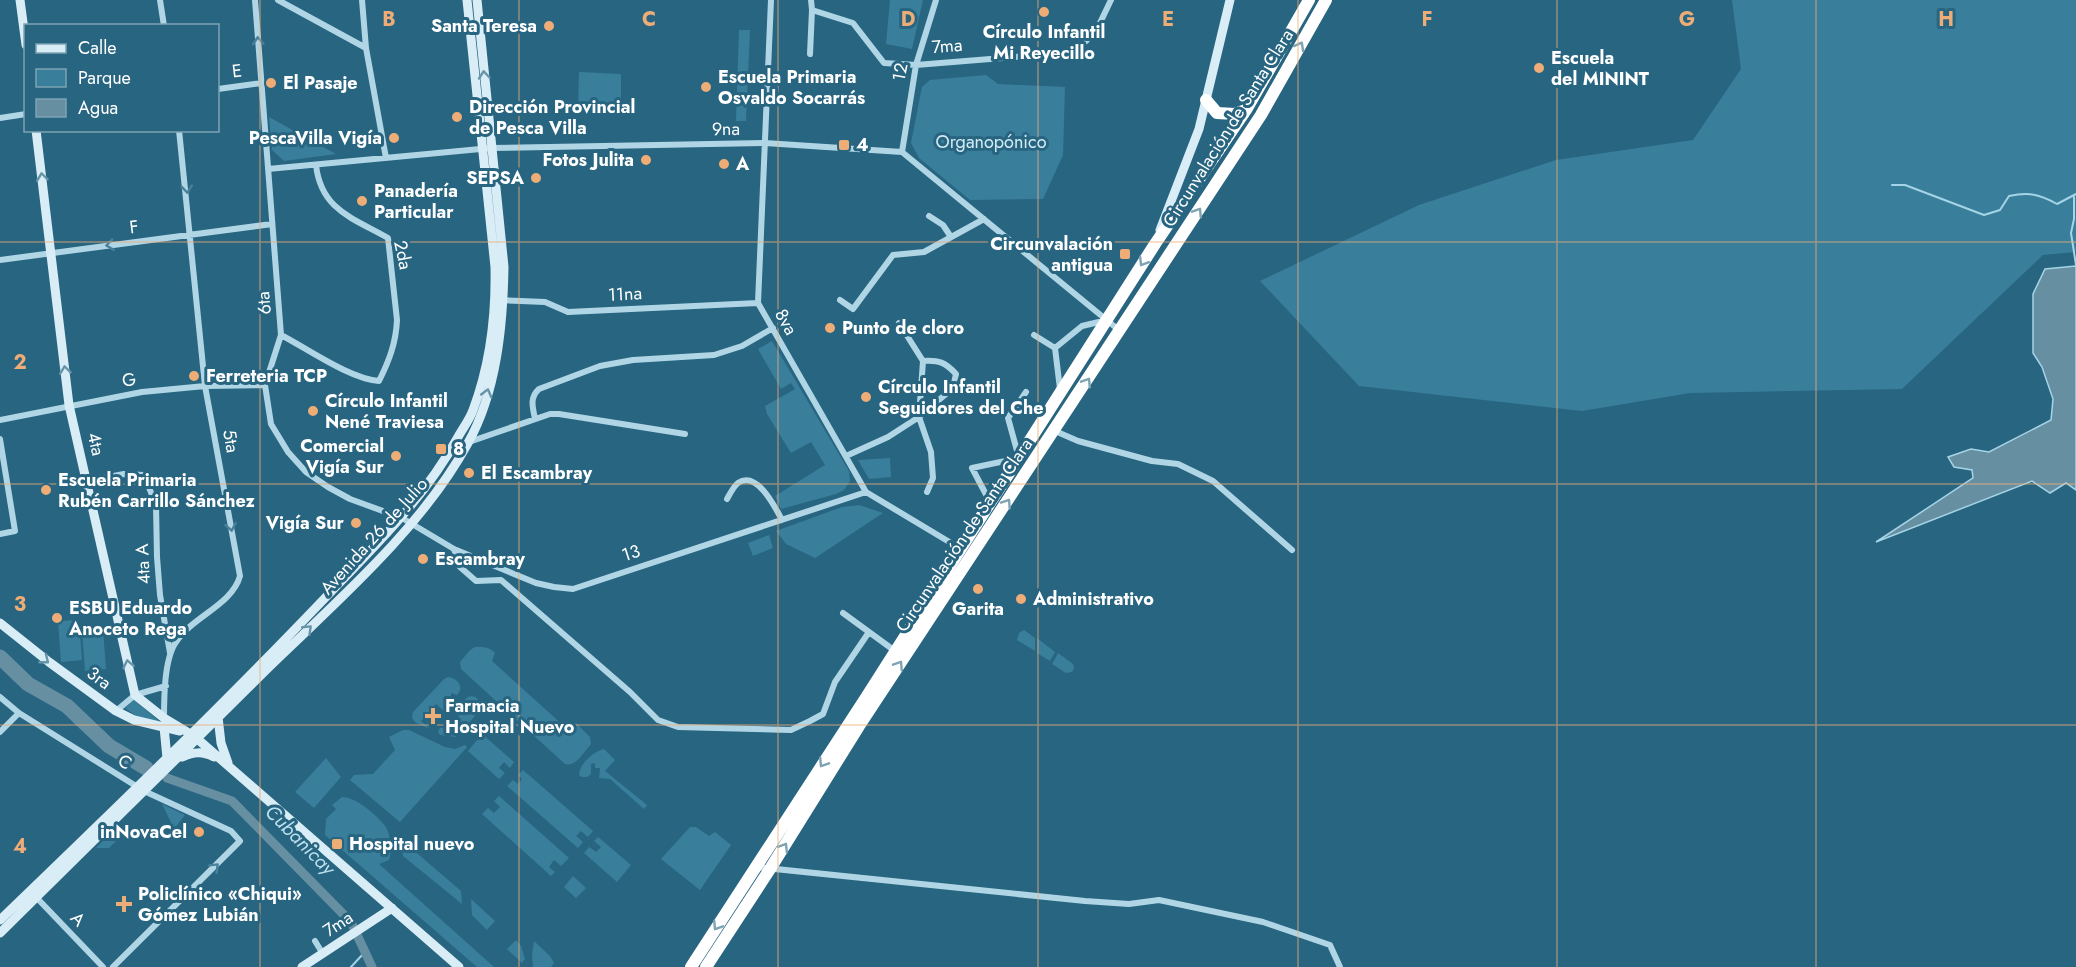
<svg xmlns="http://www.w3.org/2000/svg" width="2076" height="967" font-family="Jost,sans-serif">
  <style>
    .green { fill: #397f9c }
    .water { fill: #668fa2; stroke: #a5d4e6; stroke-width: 1.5 }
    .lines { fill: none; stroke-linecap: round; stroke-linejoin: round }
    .stream { stroke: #a5d4e6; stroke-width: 2 }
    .canal { stroke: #668fa2; stroke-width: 9 }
    .river { stroke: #668fa2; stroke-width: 15 }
    .street { stroke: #b0d6e6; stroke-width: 6 }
    .secondary { stroke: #d9edf6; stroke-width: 9 }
    .highway { stroke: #fff; stroke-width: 12 }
    .oneway { stroke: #4a819a }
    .oneway2 { stroke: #7ea3b3 }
    .oneway3 { stroke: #6695aa }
    .grid { fill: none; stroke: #eead76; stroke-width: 1.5; stroke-opacity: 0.55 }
    .poi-dot { fill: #eead76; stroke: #286581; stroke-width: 2 }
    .labels { text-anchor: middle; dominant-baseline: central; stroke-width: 6; stroke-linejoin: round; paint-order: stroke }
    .poi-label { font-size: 18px; font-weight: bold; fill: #fff; stroke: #286581; text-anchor: start }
    .street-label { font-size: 18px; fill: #fff; stroke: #286581 }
    .park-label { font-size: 18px; fill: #d3ebf5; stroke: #286581 }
    .water-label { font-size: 20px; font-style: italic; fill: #bbdfee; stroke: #286581 }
    .grid-label { font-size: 20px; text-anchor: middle; font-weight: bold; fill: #eead76; stroke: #286581; stroke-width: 6; stroke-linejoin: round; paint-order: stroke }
  </style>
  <rect width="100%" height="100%" fill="#286581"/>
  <!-- green -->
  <path class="green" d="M 890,0 L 923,0 L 912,49 L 886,44 Z
    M 1732,0 L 2076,0 L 2076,252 L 2043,255 L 1902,389 L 1690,393 L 1582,411 L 1359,386 L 1260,281 L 1419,205 L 1556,160 L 1693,140 L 1741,69 Z
    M 739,30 L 750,30 L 746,121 L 736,121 Z
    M 579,72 L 621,74 L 621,112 L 578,111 Z
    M 986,75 L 998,84 L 1065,87 L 1063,155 L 1043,199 L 970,200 L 919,158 L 911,143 L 922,87 L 930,80 Z
    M 269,117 L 336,154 L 284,161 L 272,150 Z
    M 772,341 L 849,471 L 850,481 L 844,490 L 836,494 L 781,509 L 775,496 L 825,465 L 811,442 L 791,453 L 767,414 L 765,406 L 795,389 L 791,383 L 781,389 L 758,349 Z
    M 890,458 L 891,477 L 869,479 L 858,460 Z
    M 859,505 L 883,513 L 815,558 L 786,544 L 776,531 L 842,507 Z
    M 769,535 L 773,548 L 753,556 L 748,543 Z
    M 79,620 L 82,660 L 61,662 L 58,621 Z
    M 103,629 L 106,669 L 85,671 L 82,631 Z
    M 1024,630 L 1035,638 L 1035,651 L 1017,640 L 1019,633 Z
    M 1037,638 L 1055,652 L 1050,661 L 1037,653 Z
    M 475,647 C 483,647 490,647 495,653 L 492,661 L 565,727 L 576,723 L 590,737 L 591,744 C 584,752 576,767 565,764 L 461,669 L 460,662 L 470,650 Z
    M 1058,653 L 1073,664 L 1074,668 L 1072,672 L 1066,673 L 1052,664 Z
    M 448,677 C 457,678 465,687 457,695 L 451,693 L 451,696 L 448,697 L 448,700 L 444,701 L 445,712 L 436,704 L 421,721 L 430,729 L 416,723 L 412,718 L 413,712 L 444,679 Z
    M 472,696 L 477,698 L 479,703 L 475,716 L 456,737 L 440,735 L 438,732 L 440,728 L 450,727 L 450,724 L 454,723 L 454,720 L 457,720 L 460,712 L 463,711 L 463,701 L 468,697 Z
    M 134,700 L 159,721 L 158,722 L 136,716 L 125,708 Z
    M 403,730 L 409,730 L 445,747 L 455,749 L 465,745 L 467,747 L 400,822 L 350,780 L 354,775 L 373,774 L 395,750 L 389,737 Z
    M 482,734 L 514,762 L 510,768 L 504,762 L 499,768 L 505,773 L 499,779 L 468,751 Z
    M 604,749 L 615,760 L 605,771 L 647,805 L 644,809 L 610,779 L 599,778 L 600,768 L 595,768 L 595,763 L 591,764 L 591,774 L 587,777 L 582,777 L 579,775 C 579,764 594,751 604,749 Z
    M 326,758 L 341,777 L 314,808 L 295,792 Z
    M 523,770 L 593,831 L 588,837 L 581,831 L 576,836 L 583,842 L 578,848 L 507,786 L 513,780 L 518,784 L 522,779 L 518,775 Z
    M 499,796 L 569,858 L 561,866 L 554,860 L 549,867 L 555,872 L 551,876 L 482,814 L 488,808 L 494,813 L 500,807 L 494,801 Z
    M 342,797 C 356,797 377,815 385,826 C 391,834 392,851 389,860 L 379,864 L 494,967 L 477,967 L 325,835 L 326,819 L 336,809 L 332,805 Z
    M 162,804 L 185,815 L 174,829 Z
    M 120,824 L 121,836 L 109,848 L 96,848 Z
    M 690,827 L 696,827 L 709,836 L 715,832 L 731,845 L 700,890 L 661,859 Z
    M 598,837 L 631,865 L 617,882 L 584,853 L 589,847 L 596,852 L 601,847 L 594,841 Z
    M 404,842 L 461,891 L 462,904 L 403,856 L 401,845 Z
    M 573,876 L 586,888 L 576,898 L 564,887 Z
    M 471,899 L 495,921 L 487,930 L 472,915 Z
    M 516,940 L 521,946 L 525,959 L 522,963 L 507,949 Z
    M 534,941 L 550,956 L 554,963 L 551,967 L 533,967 L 532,954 Z"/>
  <!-- water -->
  <path class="water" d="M 2076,266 L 2076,490 L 2066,483 L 2050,493 L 2032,481 L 1876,542 L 1973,478 L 1972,470 L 1954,467 L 1948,457 L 1971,449 L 1989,452 L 2051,420 L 2053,399 L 2042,367 L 2033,353 L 2033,294 L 2045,269 Z"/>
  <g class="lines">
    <!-- stream -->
    <path class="stream" d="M 1892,185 L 1905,185 L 1984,215 L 2000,210 L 2009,196 C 2029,192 2039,194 2057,204 L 2076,194
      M 2074,197 L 2074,219 L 2071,233 L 2076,265
      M 351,967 L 364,953"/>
    <!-- canal -->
    <path class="canal" d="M 167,778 L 232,801 L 351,922 L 372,967"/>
    <!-- river -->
    <path class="river" d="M 0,657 L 28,684 L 67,706 L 109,746 L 146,768"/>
    <!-- street -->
    <path class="street" d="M 160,0 L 164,26
      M 255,0 L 281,335 L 265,385 L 271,424 L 288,452 L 306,472 L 328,487 L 350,499 L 402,518 L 454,549 L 536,583 L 554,587 L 573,589 L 866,492
      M 278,0 L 366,48
      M 362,0 L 366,48 L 386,158
      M 771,0 L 758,303 L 866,492 L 961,549
      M 812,10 L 853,23 L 884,63 L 916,65 L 1063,53 L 1086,41 L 1099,25 L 1111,0
      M 810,54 L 812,10 L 811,0
      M 218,89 L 261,83
      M 0,118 L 26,114
      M 902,152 L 916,65 L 936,0
      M 268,169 L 491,148 L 765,143 L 902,152 L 1120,331
      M 929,216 L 943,225 L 951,237
      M 0,260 L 272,224
      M 499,300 L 545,302 L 568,312 L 758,303
      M 840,300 L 853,309 L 893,255 L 924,252 L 984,219
      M 899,323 L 923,361 L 919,417 L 931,452 L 933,478 L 927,492
      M 281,335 C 308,349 350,379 379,381 C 389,361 396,343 397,320 L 388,238 C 353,218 321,210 316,165
      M 1034,335 L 1055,348
      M 1060,389 L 1055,348 L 1082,326 L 1103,321
      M 535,419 C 533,408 529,398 539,389 L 600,366 L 633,360 L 714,355 L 742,346 L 773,328
      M 0,420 L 142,392 L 205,386 L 265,385
      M 1055,431 L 1078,441 L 1152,461 L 1178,464 L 1213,481 L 1292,550
      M 0,439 L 15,531 L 0,534
      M 469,442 L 550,414 L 559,414 L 685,434
      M 846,456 L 888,437 L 919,417 L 953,388 L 956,374 C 945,362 939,360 923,361
      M 87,481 L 124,474 L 144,475 L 156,505 L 157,557 L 160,595 L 170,653
      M 727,499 C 730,494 733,487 738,483 C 757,470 775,507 782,520
      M 990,502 L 972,468 L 1019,458 L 1008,418 L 1026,392
      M 454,549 L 460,567 L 476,581 L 501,580 L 630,692 L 658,720 L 678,727 L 791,730 L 810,721 L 823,714 L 835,682 L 869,632
      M 843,613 L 895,651
      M 0,697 L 19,713 L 144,791 L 231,831 L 240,841 L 113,967
      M 116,711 L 135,695 L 166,686
      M 164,720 C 164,699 164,659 176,642 C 193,616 232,605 240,576 L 205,386 L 179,130
      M 0,732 L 19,713
      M 756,867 L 1085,901 L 1129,904 L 1159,900 L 1263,922 L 1330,945 L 1340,967
      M 35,896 L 103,967
      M 315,941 L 323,954"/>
    <!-- secondary -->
    <path class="secondary" d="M 20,0 L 26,45
      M 36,130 L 69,405 L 135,695 L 164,718 L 194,736 L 459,967
      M 1160,230 L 1199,129 L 1230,0
      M 0,623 L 49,662 L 116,711 L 134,720 L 180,731
      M 218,717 L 221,743 L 228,763
      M 164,727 L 167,758
      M 182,757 C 194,752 202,751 214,757
      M 0,920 C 110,814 220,708 325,598 C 374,547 424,499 458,437 C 463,428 470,419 473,410 C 490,365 496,314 495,267 L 467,0
      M 0,933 C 89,846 178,757 267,669 C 337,601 421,529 468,443 C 497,391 503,325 504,267 L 477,0
      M 302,967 L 392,908"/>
    <!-- highway -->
    <path class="highway" d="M 1206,100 L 1217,113 L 1235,114 L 1246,110
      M 691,967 L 867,696 L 1155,244 L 1246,110 L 1309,0
      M 706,967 L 770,869 L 859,726 L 1261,115 L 1326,0"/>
  </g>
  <!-- one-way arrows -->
  <defs><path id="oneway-chevron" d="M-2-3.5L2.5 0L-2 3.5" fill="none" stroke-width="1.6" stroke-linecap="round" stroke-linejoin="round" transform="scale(1.5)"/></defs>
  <g class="oneway">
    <use href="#oneway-chevron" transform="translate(258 41) rotate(-94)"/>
    <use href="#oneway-chevron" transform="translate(187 189) rotate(84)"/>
    <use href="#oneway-chevron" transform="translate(110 245) rotate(172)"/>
    <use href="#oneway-chevron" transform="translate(231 527) rotate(80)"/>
    <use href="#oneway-chevron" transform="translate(215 867) rotate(-45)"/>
  </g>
  <g class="oneway2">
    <use href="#oneway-chevron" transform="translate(1300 46) rotate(-61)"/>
    <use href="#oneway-chevron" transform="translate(1198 212) rotate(-57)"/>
    <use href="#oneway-chevron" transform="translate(1143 262) rotate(122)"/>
    <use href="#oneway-chevron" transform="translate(1087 382) rotate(-57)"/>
    <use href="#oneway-chevron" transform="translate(1007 503) rotate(-56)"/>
    <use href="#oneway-chevron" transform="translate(899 665) rotate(-57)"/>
    <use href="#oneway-chevron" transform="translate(823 763) rotate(123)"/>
    <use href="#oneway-chevron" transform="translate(784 847) rotate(-58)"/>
    <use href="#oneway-chevron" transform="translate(717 926) rotate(123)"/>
  </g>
  <g class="oneway3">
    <use href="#oneway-chevron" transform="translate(484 75) rotate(-95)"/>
    <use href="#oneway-chevron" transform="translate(42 177) rotate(-97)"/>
    <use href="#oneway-chevron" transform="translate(65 370) rotate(-97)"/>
    <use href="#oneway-chevron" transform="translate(487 393) rotate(-75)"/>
    <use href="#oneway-chevron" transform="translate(308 629) rotate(-44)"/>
    <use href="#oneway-chevron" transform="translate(45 660) rotate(38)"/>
    <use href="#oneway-chevron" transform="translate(128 664) rotate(-102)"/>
  </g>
  <!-- grid -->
  <path class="grid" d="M 260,0 L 260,967M 519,0 L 519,967M 778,0 L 778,967M 1038,0 L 1038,967M 1298,0 L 1298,967M 1557,0 L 1557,967M 1816,0 L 1816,967M 0,242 L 2076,242M 0,484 L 2076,484M 0,725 L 2076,725"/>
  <!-- markers -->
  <g class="poi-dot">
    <circle cx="1044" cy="12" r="6"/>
    <circle cx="549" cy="26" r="6"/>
    <circle cx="1539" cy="68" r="6"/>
    <circle cx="271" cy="83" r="6"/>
    <circle cx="706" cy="87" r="6"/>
    <circle cx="457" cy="117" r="6"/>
    <circle cx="394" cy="138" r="6"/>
    <rect x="838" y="139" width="12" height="12" rx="3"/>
    <circle cx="646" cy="160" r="6"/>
    <circle cx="724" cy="164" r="6"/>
    <circle cx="536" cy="178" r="6"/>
    <circle cx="362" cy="201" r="6"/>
    <rect x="1119" y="248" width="12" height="12" rx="3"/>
    <circle cx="830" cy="328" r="6"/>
    <circle cx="194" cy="376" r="6"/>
    <circle cx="866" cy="397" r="6"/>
    <circle cx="313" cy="411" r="6"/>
    <rect x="435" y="443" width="12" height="12" rx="3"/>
    <circle cx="396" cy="456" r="6"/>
    <circle cx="469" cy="473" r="6"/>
    <circle cx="46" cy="490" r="6"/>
    <circle cx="356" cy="523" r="6"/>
    <circle cx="423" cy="559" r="6"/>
    <circle cx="978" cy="589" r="6"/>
    <circle cx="1021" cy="599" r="6"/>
    <circle cx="57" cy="618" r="6"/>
    <path d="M430 707h6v6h6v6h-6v6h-6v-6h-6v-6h6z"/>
    <circle cx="199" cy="832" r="6"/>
    <rect x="331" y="838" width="12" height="12" rx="3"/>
    <path d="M121 895h6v6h6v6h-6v6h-6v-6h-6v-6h6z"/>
  </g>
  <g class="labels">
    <!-- poi labels -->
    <g class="poi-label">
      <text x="537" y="26" text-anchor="end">Santa Teresa</text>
      <text x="1044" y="32" text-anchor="middle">Círculo Infantil<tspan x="1044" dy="21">Mi Reyecillo</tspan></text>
      <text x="1551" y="58">Escuela<tspan x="1551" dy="21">del MININT</tspan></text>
      <text x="718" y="77">Escuela Primaria<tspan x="718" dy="21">Osvaldo Socarrás</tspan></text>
      <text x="283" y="83">El Pasaje</text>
      <text x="469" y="107">Dirección Provincial<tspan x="469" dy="21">de Pesca Villa</tspan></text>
      <text x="382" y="138" text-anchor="end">PescaVilla Vigía</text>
      <text x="856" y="145">4</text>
      <text x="634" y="160" text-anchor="end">Fotos Julita</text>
      <text x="736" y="164">A</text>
      <text x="524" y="178" text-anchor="end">SEPSA</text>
      <text x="374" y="191">Panadería<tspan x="374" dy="21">Particular</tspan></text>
      <text x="1113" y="244" text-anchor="end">Circunvalación<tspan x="1113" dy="21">antigua</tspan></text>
      <text x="842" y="328">Punto de cloro</text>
      <text x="206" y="376">Ferreteria TCP</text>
      <text x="878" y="387">Círculo Infantil<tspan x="878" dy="21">Seguidores del Che</tspan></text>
      <text x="325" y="401">Círculo Infantil<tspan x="325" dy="21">Nené Traviesa</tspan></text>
      <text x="384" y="446" text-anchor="end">Comercial<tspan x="384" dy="21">Vigía Sur</tspan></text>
      <text x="453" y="449">8</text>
      <text x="481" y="473">El Escambray</text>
      <text x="58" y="480">Escuela Primaria<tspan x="58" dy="21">Rubén Carrillo Sánchez</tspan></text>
      <text x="344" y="523" text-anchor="end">Vigía Sur</text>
      <text x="435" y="559">Escambray</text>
      <text x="1033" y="599">Administrativo</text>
      <text x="69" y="608">ESBU Eduardo<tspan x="69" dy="21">Anoceto Rega</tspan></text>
      <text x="978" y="609" text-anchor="middle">Garita</text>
      <text x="445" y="706">Farmacia<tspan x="445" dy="21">Hospital Nuevo</tspan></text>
      <text x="187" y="832" text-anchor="end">inNovaCel</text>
      <text x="349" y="844">Hospital nuevo</text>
      <text x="138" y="894">Policlínico «Chiqui»<tspan x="138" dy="21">Gómez Lubián</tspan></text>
    </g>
    <!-- street labels -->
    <g class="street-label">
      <text transform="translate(947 46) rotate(-5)">7ma</text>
      <text transform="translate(237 71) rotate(-7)">E</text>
      <text transform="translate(900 72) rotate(-79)">12</text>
      <text transform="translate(1228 128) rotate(-58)">Circunvalación de Santa Clara</text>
      <text transform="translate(726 129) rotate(-1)">9na</text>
      <text transform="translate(134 227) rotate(-7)">F</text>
      <text transform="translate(403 255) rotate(78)">2da</text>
      <text transform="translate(625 294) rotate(-3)">11na</text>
      <text transform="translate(264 303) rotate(-95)">6ta</text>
      <text transform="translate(786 322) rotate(60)">8va</text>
      <text transform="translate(129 380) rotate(-10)">G</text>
      <text transform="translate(231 441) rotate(80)">5ta</text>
      <text transform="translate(96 444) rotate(77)">4ta</text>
      <text transform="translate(964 535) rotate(-56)">Circunvalación de Santa Clara</text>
      <text transform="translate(374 536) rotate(-48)">Avenida 26 de Julio</text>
      <text transform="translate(631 553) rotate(-18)">13</text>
      <text transform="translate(143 564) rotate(-93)">4ta A</text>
      <text transform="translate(99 678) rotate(36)">3ra</text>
      <text transform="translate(125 762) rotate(32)">C</text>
      <text transform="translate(78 919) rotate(46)">A</text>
      <text transform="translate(338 924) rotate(-33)">7ma</text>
    </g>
    <!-- park labels -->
    <g class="park-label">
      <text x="991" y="142">Organopónico</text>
    </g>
    <!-- water labels -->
    <g class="water-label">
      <text transform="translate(300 840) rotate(45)">Cubanicay</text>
    </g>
  </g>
  <g class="grid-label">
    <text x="389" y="26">B</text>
    <text x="649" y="26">C</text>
    <text x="908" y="26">D</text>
    <text x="1168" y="26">E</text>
    <text x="1427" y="26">F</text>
    <text x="1687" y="26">G</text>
    <text x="1946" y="26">H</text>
    <text x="20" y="369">2</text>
    <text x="20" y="611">3</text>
    <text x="20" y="853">4</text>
  </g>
  <!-- legend -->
  <rect x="24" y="24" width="195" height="108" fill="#286581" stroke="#7ea3b3" stroke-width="1.5"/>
  <rect x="36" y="44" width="30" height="9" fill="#d9edf6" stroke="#7ea3b3" stroke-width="1.5"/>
  <text x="78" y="54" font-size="18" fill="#ffffff">Calle</text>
  <rect x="36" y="69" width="30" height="18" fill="#397f9c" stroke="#7ea3b3" stroke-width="1.5"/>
  <text x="78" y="84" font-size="18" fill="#ffffff">Parque</text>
  <rect x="36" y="99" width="30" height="18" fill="#668fa2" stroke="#7ea3b3" stroke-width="1.5"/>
  <text x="78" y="114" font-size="18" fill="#ffffff">Agua</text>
</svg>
